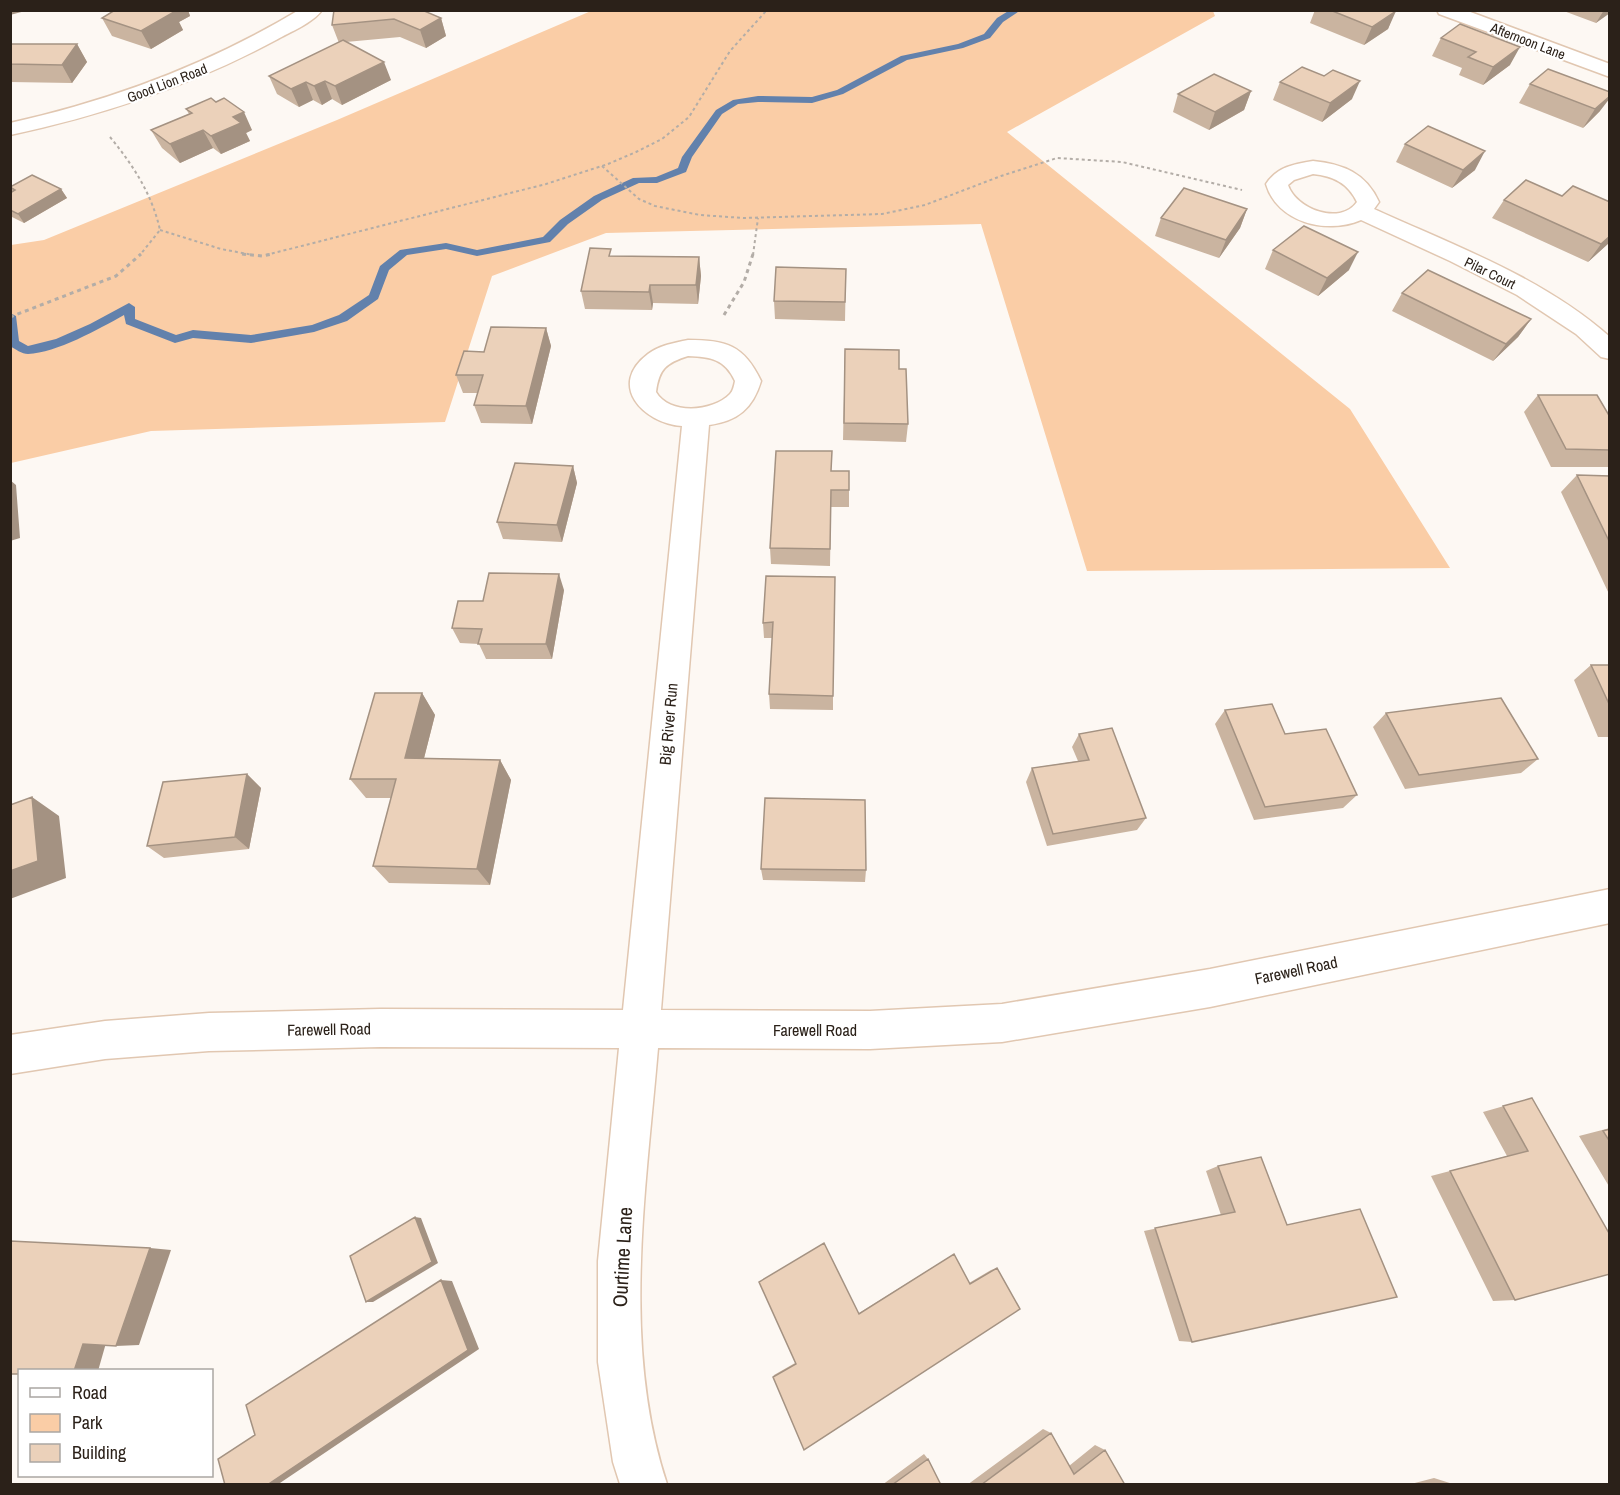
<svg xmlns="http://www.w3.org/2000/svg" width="1620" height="1495" font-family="'Archivo Narrow',sans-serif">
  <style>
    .green { fill: #facda6 }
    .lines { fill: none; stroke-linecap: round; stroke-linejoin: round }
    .stream { fill: #6281ac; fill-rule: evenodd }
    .minor-casing { stroke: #e1c7b1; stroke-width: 3 }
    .path-far1 { stroke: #b3ada7; stroke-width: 2; stroke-dasharray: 3 3; stroke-linecap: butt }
    .path { stroke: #b3ada7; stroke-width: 3; stroke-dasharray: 4 4; stroke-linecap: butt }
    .minor { fill: #fff; fill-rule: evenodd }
    .wall { fill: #cab4a0 }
    .shaded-wall { fill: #a49282 }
    .building { fill: #ebd1ba; stroke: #a49282; stroke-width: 1.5 }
    .labels { text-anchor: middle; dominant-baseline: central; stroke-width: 4.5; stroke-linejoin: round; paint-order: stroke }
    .far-street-label { font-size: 14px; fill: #2b2119; stroke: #fff }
    .street-label { font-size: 16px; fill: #2b2119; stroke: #fff }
    .near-street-label { font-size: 20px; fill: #2b2119; stroke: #fff }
  </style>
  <rect width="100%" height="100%" fill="#fdf8f3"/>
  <!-- green -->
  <path class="green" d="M 591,11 L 1213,11 L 1215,16 L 1007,132 L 1350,409 L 1450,568 L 1087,571 L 981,224 L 606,233 L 492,276 L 445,422 L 151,431 L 11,463 L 11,245 L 44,240 L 337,120 Z"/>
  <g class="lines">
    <!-- stream -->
    <path class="stream" d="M 1010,10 L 1021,10 L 1003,22 L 990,38 L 963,48 L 907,60 L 843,94 L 812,103 L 758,102 L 738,104 L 722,114 L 692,157 L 686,172 L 657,183 L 639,183 L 602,200 L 568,224 L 550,242 L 477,256 L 446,249 L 407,255 L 389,270 L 378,299 L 347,321 L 314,332 L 251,343 L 193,338 L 175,343 L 126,324 L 124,315 C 99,329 56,353 28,354 C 22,354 15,349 10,346 L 10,313 L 16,316 L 19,341 L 28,346 L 56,339 L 90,324 L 129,303 L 135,307 L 135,319 L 176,335 L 193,330 L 251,335 L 312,325 L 339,315 L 369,295 L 380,266 L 400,250 L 446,243 L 477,250 L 543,237 L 560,220 L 594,196 L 633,178 L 656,177 L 678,168 L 682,157 L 716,110 L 733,100 L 758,96 L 812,97 L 837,90 L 901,56 L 958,44 L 984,34 L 997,18 Z"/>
    <defs>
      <path id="minor" d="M 299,10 L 322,10 C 313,23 290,32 276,40 C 192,85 104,115 10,135 L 10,123 C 113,100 209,64 299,10 Z
        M 1437,10 L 1465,10 L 1610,64 L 1610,77 L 1439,14 Z
        M 1313,161 C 1343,164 1366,173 1379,202 L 1374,209 C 1455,246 1542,277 1610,337 L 1610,359 L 1601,357 L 1576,334 L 1517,295 L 1450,261 L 1361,220 C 1326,235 1277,222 1266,184 C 1277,167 1294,164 1313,161 ZM 1313,174 C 1333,176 1348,183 1357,202 C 1340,226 1296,209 1288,185 L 1294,180 Z
        M 688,340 C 726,340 744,345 761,381 C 753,408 738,421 709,425 L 661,1010 L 870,1011 L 1002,1004 L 1210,969 L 1610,889 L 1610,923 L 1210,1007 L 1002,1042 L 870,1049 L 658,1048 C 646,1191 621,1345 667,1484 L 620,1484 L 613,1462 L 598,1362 L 598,1261 L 619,1048 L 380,1047 L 209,1051 L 105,1059 L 10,1074 L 10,1035 L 105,1021 L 209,1013 L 380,1009 L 623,1010 L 682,426 C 643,423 607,385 648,354 C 660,345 674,343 688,340 ZM 688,356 C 711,357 725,359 735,381 C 734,386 733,391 730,394 C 713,412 669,415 656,392 C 659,369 666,363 688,356 Z"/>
    </defs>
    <!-- minor casing -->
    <use href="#minor" class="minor-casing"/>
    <!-- path-far1 -->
    <path class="path-far1" d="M 110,137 C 133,165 152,194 160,230 L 140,255
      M 602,166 L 639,199 L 655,206 L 700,215 L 743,218 L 882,214 L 925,205 L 1001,176 L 1057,158 L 1122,162 L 1242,190
      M 160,230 L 221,249 L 253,255
      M 266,255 L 546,184 L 608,164 L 636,152 L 662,139 L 689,117 L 730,51 L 767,10
      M 753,255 L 758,218"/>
    <!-- path -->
    <path class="path" d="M 242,254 L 262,256 L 273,254
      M 724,315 L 744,282 L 753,254
      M 10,317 L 116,276 L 141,254"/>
    <!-- minor -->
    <use href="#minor" class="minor"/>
  </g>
  <!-- wall -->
  <path class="wall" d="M 115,10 L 188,10 L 190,16 L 179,22 L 183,30 L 151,49 L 112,36 L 102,18 Z
    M 334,10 L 426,10 L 427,12 L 441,18 L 446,36 L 426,48 L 400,37 L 346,42 L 391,80 L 342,105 L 332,99 L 322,105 L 313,100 L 299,107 L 277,94 L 269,76 L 339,43 L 332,25 Z
    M 1315,10 L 1395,10 L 1388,29 L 1364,45 L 1310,23 Z
    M 1561,10 L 1610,10 L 1596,23 Z
    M 1441,38 L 1510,65 L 1483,85 L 1459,75 L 1462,68 L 1432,56 Z
    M 77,44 L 87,62 L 72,83 L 10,82 L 10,45 Z
    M 1280,82 L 1352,99 L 1322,122 L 1273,100 Z
    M 1530,84 L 1600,111 L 1583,128 L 1519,103 Z
    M 1251,91 L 1244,110 L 1209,130 L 1173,112 L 1178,94 Z
    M 216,102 L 252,130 L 246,133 L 250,141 L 221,154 L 213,148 L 180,163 L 162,148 L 151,130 L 189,114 L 186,109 Z
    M 1405,144 L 1475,170 L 1452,188 L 1396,162 Z
    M 10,187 L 61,189 L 67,198 L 24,223 L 10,216 L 10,193 L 13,192 Z
    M 1562,196 L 1610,242 L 1588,262 L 1492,218 L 1504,200 Z
    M 1247,209 L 1240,228 L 1219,258 L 1155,236 L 1161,218 Z
    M 1273,250 L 1349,270 L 1318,296 L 1265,269 Z
    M 612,256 L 699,257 L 701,276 L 698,304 L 653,303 L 652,310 L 585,309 L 581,291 Z
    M 846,269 L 845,321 L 775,319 L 774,301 Z
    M 1402,293 L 1531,319 L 1518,337 L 1493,361 L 1392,311 Z
    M 546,328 L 551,346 L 532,424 L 481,423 L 474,405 L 478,393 L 463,393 L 456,375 L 484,352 Z
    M 845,349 L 899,369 L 908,424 L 906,442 L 843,440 Z
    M 1538,395 L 1610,417 L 1610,467 L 1551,467 L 1524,412 Z
    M 573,466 L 577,483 L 562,542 L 503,539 L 497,522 Z
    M 831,471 L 849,490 L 849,507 L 831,507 L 830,566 L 771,564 L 770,548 Z
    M 1577,475 L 1610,476 L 1610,596 L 1561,492 Z
    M 766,576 L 833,696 L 833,710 L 770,709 L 769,694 L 772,638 L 764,638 L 763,623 Z
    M 564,590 L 552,659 L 486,659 L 479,644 L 460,643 L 452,628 L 483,601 Z
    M 1591,665 L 1610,665 L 1610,737 L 1598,737 L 1574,680 Z
    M 422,693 L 435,715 L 424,758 L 500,760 L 511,780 L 490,885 L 389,883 L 373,866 L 391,798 L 366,798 L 350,779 Z
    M 1225,710 L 1285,734 L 1357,795 L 1343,808 L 1254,820 L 1215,724 Z
    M 1386,713 L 1538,759 L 1521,773 L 1405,789 L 1373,727 Z
    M 1079,734 L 1146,818 L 1137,830 L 1047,846 L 1026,782 L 1032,768 L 1078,761 L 1072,747 Z
    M 247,774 L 261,788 L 249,849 L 164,858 L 147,846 Z
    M 761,869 L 866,870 L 865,882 L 763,880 Z
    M 1532,1098 L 1515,1300 L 1493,1301 L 1431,1176 L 1507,1156 L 1483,1112 Z
    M 1610,1128 L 1610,1188 L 1579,1136 Z
    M 1218,1166 L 1287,1225 L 1192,1342 L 1179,1341 L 1144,1231 L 1221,1215 L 1206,1171 Z
    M 954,1254 L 969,1283 L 991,1270 L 997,1268 L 1020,1309 L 773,1377 L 774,1375 L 795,1363 L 859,1313 Z
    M 1043,1429 L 1051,1433 L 1069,1466 L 1095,1445 L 1105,1450 L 1125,1485 L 967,1485 Z
    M 924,1454 L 928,1459 L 941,1485 L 882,1485 Z
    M 1434,1478 L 1456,1485 L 1407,1485 Z"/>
  <!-- shaded-wall -->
  <path class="shaded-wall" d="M 10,10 L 29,10 L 10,15 Z
    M 164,10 L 188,10 L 190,16 L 179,22 L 183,30 L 151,49 L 141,31 Z
    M 422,10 L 426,10 L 427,15 L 441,18 L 446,36 L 426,48 L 420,30 Z
    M 1604,10 L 1610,10 L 1610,13 L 1596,23 Z
    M 1396,11 L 1388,29 L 1364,45 L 1372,27 Z
    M 77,44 L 87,62 L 72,83 L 62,65 Z
    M 1520,47 L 1510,65 L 1483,85 L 1493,67 Z
    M 384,62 L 391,80 L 342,105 L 335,86 Z
    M 325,81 L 332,99 L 322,105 L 314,86 Z
    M 1360,81 L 1352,99 L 1322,122 L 1330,103 Z
    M 306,82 L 313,100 L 299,107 L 291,89 Z
    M 1251,91 L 1244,110 L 1209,130 L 1215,112 Z
    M 1610,96 L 1610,98 L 1600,111 L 1583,128 L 1595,109 Z
    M 244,112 L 252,130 L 246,133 L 250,141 L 221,154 L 211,136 L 233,117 Z
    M 203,130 L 213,148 L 180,163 L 170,144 Z
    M 1485,151 L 1475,170 L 1452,188 L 1463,170 Z
    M 61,189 L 67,198 L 24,223 L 18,214 Z
    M 1247,209 L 1240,228 L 1219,258 L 1226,240 Z
    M 1610,236 L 1610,242 L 1588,262 L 1601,244 Z
    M 1358,252 L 1349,270 L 1318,296 L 1327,278 Z
    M 699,257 L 701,276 L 698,304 L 696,285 Z
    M 650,285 L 653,303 L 652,310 L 649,292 Z
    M 1531,319 L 1518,337 L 1493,361 L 1506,344 Z
    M 546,328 L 551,346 L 532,424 L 526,406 Z
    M 573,466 L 577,483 L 562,542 L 557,525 Z
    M 10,480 L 16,485 L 20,538 L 10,541 Z
    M 559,574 L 564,590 L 552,659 L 546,644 Z
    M 422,693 L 435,715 L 419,778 L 405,758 Z
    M 500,760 L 511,780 L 490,885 L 477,869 Z
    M 247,774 L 261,788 L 249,849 L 235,837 Z
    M 32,797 L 59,816 L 66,878 L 10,899 L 10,871 Z
    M 415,1217 L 421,1218 L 438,1263 L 373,1302 L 366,1302 Z
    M 150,1248 L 171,1250 L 139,1345 L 116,1346 Z
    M 441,1280 L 452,1281 L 479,1349 L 277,1485 L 267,1485 Z
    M 106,1343 L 98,1371 L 74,1371 L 83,1344 Z"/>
  <!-- building -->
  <path class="building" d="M 115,10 L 169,10 L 174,12 L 141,31 L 102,18 Z
    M 334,10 L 422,10 L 441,18 L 420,30 L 394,19 L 332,25 Z
    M 1330,10 L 1395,10 L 1396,11 L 1372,27 Z
    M 1460,24 L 1520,47 L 1493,67 L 1468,57 L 1476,52 L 1441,38 Z
    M 343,40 L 384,62 L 335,86 L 325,81 L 314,86 L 306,82 L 291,89 L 269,76 Z
    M 12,44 L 77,44 L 62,65 L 10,64 L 10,45 Z
    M 1302,67 L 1324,76 L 1333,70 L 1360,81 L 1330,103 L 1280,82 Z
    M 1548,69 L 1610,92 L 1610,96 L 1595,109 L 1530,84 Z
    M 1214,74 L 1251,91 L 1215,112 L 1178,94 Z
    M 211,98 L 216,102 L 224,98 L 244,112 L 233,117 L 241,123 L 211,136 L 203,130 L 170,144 L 151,130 L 192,113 L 186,109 Z
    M 1428,126 L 1485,151 L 1463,170 L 1405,144 Z
    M 32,175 L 61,189 L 18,214 L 10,210 L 10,193 L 15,190 L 10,187 Z
    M 1526,180 L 1562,196 L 1573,186 L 1610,202 L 1610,236 L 1601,244 L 1504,200 Z
    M 1184,188 L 1247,209 L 1226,240 L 1161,218 Z
    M 1304,226 L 1358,252 L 1327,278 L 1273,250 Z
    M 590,248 L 611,249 L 609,256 L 699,257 L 696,285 L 650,285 L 649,292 L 581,291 Z
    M 776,267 L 846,269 L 845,302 L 774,301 Z
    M 1428,270 L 1531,319 L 1506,344 L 1402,293 Z
    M 491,327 L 546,328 L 526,406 L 474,405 L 483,375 L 456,375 L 464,351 L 484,352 Z
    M 845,349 L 899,350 L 899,369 L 906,369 L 908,424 L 844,423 Z
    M 1538,395 L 1597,395 L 1610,417 L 1610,450 L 1566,449 Z
    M 776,451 L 832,451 L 831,471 L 849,471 L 849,490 L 831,490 L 830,549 L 770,548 Z
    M 515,463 L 573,466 L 557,525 L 497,522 Z
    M 1577,475 L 1610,476 L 1610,543 Z
    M 489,573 L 559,574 L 546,644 L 478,644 L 482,629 L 452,628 L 458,601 L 483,601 Z
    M 766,576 L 835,577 L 833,696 L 769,694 L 773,622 L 763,623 Z
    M 1591,665 L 1610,665 L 1610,706 Z
    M 375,693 L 422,693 L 405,758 L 500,760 L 477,869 L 373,866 L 396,779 L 350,779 Z
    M 1501,698 L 1538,759 L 1419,775 L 1386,713 Z
    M 1272,704 L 1285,734 L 1326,729 L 1357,795 L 1265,807 L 1225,710 Z
    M 1112,728 L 1146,818 L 1053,834 L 1032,768 L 1089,760 L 1079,734 Z
    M 247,774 L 235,837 L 147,846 L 163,782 Z
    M 32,797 L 38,861 L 10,871 L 10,805 Z
    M 765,798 L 865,800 L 866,870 L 761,869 Z
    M 1532,1098 L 1610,1235 L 1610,1274 L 1515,1300 L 1450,1171 L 1528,1151 L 1503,1106 Z
    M 1610,1129 L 1610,1142 L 1603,1131 Z
    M 1261,1157 L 1287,1225 L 1360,1209 L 1397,1297 L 1192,1342 L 1155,1228 L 1235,1212 L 1218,1166 Z
    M 415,1217 L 432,1262 L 366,1302 L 350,1256 Z
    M 10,1241 L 150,1248 L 116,1346 L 83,1344 L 74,1371 L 20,1371 L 20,1374 L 10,1374 Z
    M 824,1243 L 859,1314 L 954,1254 L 970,1284 L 997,1268 L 1020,1309 L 804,1450 L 773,1377 L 796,1364 L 759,1282 Z
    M 441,1280 L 468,1350 L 267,1485 L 225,1485 L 218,1459 L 255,1435 L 246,1405 Z
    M 1051,1433 L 1074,1474 L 1105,1450 L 1125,1485 L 981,1485 Z
    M 928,1459 L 941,1485 L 892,1485 Z"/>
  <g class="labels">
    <!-- far-street labels -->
    <g class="far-street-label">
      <text transform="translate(1528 41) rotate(21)">Afternoon Lane</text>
      <text transform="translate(167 83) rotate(-21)">Good Lion Road</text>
      <text transform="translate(1490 273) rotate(26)">Pilar Court</text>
    </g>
    <!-- street labels -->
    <g class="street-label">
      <text transform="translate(668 724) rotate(-85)">Big River Run</text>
      <text transform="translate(1296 970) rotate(-12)">Farewell Road</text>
      <text transform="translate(329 1029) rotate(-1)">Farewell Road</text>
      <text x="815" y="1030">Farewell Road</text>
    </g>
    <!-- near-street labels -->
    <g class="near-street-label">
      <text transform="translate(622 1257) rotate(-87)">Ourtime Lane</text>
    </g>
  </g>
  <!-- border -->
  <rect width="1620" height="1495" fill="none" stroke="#2b2119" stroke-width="24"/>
  <!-- legend -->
  <rect x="18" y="1369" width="195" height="108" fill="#ffffff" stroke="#aaa6a3" stroke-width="1.5"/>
  <rect x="30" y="1388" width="30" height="9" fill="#ffffff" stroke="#aaa6a3" stroke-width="1.5"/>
  <text x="72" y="1399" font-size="18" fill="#2b2119">Road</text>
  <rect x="30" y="1414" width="30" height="18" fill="#facda6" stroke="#aaa6a3" stroke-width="1.5"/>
  <text x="72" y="1429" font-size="18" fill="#2b2119">Park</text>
  <rect x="30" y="1444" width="30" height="18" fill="#ebd1ba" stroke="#aaa6a3" stroke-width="1.5"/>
  <text x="72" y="1459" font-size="18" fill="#2b2119">Building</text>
</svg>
